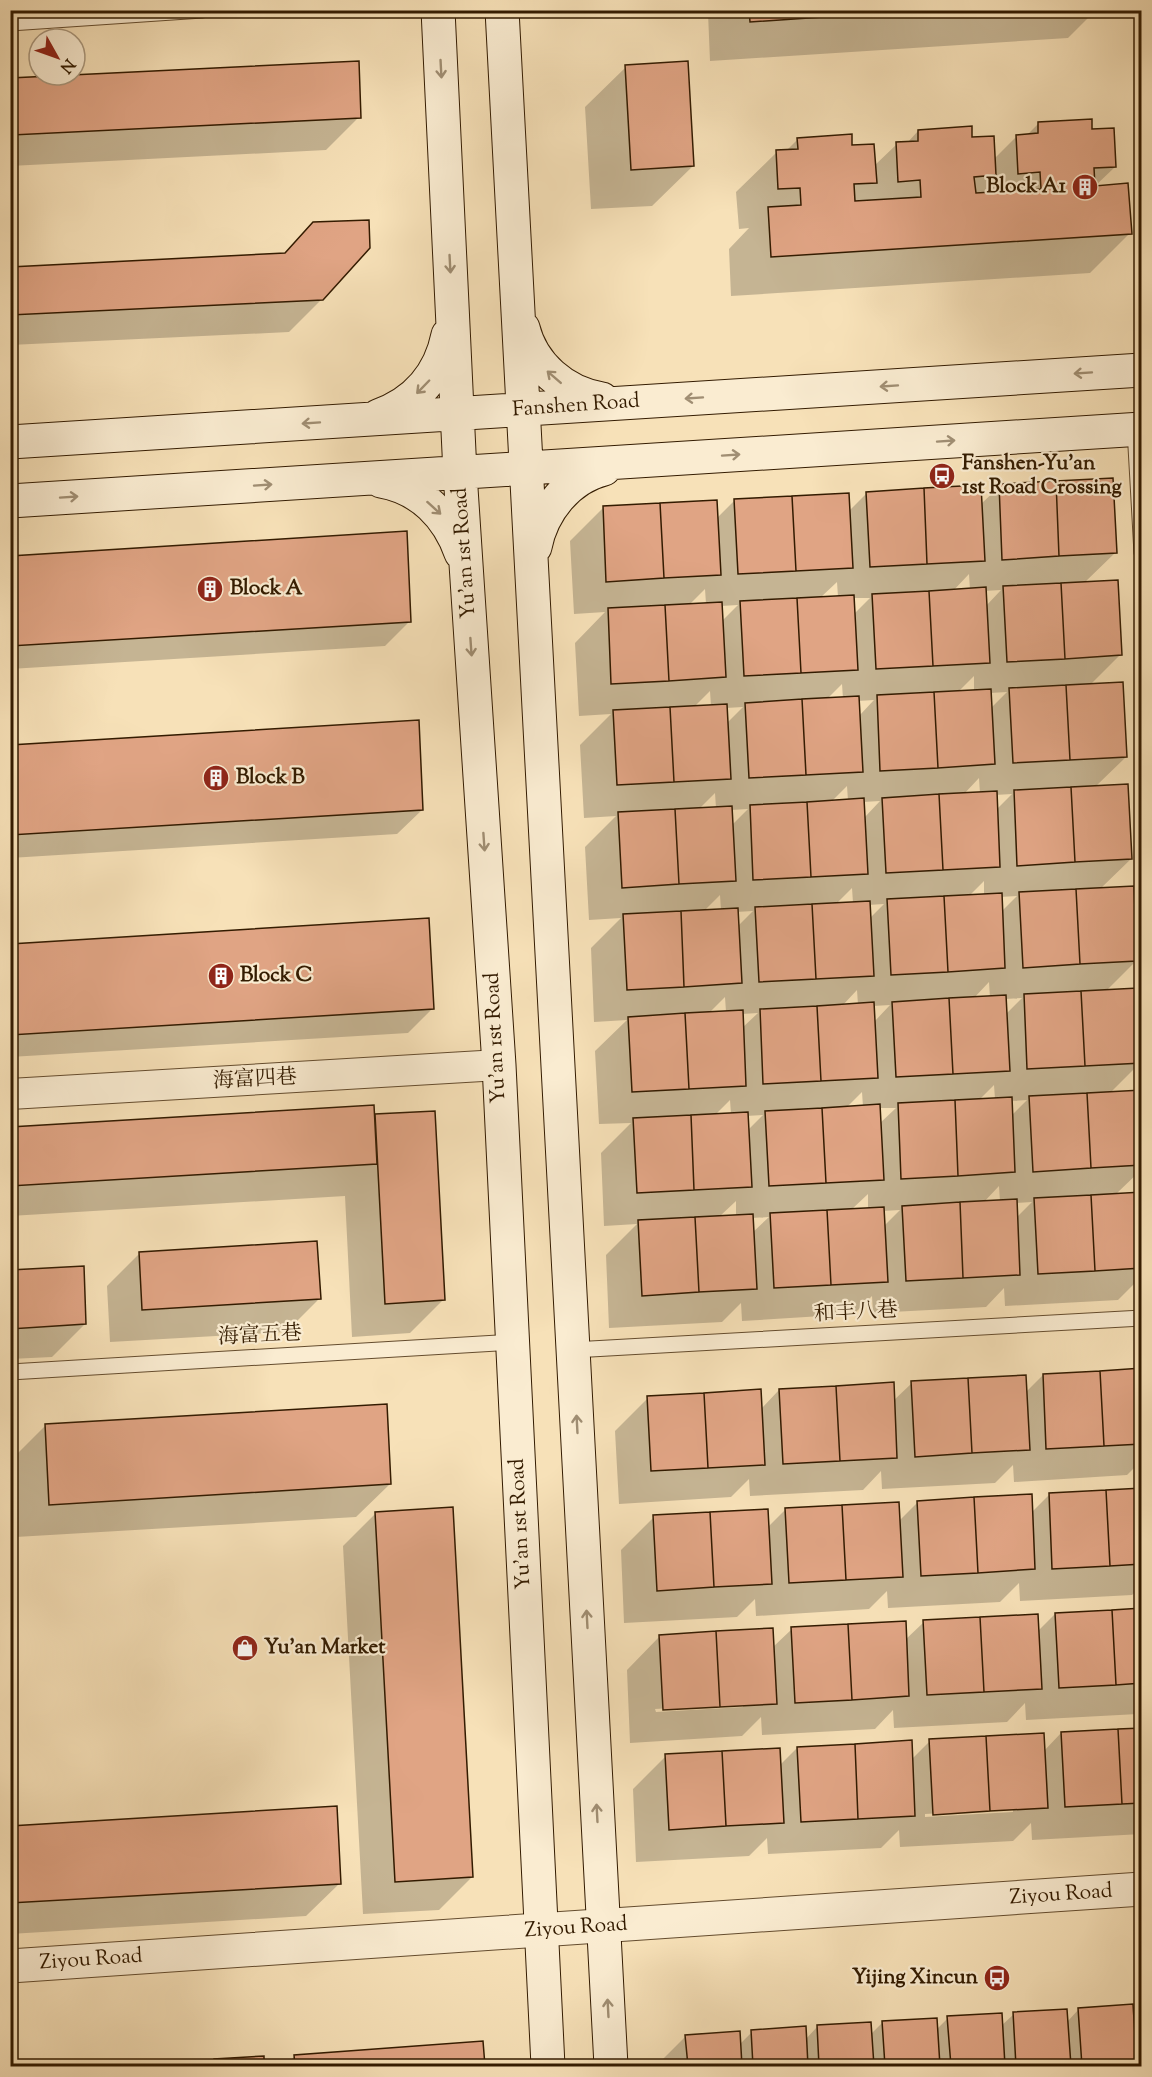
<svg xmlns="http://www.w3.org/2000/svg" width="1152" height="2077" font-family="'Sorts Mill Goudy','Noto Serif SC',serif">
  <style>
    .shadow { fill: #0003; fill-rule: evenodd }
    .building { fill: #e0a484; stroke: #331b00; stroke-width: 1.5 }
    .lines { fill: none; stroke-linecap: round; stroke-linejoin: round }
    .service-casing { stroke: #644c2e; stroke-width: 17 }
    .minor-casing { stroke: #644c2e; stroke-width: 32 }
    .tertiary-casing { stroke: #644c2e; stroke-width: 35 }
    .secondary-casing { stroke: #331b00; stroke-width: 35 }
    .service { stroke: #faecd1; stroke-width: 15 }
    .minor { stroke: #faecd1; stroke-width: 30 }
    .tertiary { stroke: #faecd1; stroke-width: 33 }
    .secondary { stroke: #faecd1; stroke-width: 33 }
    .oneway { stroke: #a08e73 }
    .labels { text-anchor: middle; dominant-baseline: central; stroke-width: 4.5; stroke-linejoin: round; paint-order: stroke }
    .poi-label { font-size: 21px; font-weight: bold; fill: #331b00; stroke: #faecd1; text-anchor: start }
    .street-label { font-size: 21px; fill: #331b00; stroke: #faecd1 }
  </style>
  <rect width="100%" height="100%" fill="#f7e1b8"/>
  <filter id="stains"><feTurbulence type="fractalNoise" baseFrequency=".00333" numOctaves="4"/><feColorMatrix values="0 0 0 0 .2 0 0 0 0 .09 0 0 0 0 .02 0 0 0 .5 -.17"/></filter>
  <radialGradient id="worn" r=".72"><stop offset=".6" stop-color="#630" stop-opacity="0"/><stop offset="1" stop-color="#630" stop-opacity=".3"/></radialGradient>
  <!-- shadow -->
  <path class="shadow" d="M 710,10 L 1096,10 L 1068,38 L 710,61 L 708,13 Z
    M 626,67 L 693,166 L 652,206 L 591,209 L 585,107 Z
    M 10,80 L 359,117 L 326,150 L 10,166 Z
    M 1038,124 L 1091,131 L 1115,167 L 1094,187 L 1130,233 L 1090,273 L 731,296 L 729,249 L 749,228 L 739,229 L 736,192 L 777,152 L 786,151 L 798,139 L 851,147 L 874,166 L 897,144 L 907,143 L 918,131 L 971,139 L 994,159 L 1017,136 L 1027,135 Z
    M 314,224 L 322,299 L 289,332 L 10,345 L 10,268 L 283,255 Z
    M 1000,486 L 1115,553 L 1084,583 L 1120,655 L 1090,685 L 1126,757 L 1095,787 L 1131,859 L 1100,889 L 1136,961 L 1106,991 L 1140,1063 L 1110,1093 L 1142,1091 L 1142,1169 L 1115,1195 L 1142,1194 L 1142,1276 L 1118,1300 L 1005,1306 L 1004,1288 L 986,1307 L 873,1313 L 872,1296 L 854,1314 L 742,1321 L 741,1303 L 722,1322 L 609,1328 L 606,1255 L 637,1224 L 604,1226 L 601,1153 L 631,1123 L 599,1124 L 595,1051 L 627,1020 L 594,1022 L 591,948 L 621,918 L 589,920 L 585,847 L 616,816 L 584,818 L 580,745 L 611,714 L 579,716 L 575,643 L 605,612 L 574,614 L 570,541 L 603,508 L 717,518 L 735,500 L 848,512 L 867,493 L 981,504 ZM 969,574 L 970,590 L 953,591 ZM 837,582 L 838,597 L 820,598 ZM 705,589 L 706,604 L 689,605 ZM 1001,590 L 985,607 L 984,591 ZM 853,598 L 870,598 L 854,614 ZM 738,605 L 722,621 L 721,606 ZM 974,676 L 974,692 L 958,692 ZM 842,684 L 843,699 L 826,700 ZM 710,691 L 711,706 L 694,707 ZM 1007,692 L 991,708 L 990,693 ZM 874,700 L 859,716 L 858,701 ZM 743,707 L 727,723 L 726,708 ZM 979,778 L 980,794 L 963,795 ZM 847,786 L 848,801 L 831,802 ZM 715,793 L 716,808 L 699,809 ZM 1012,794 L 996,810 L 995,795 ZM 880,801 L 864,818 L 863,802 ZM 748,809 L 732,825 L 731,810 ZM 984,881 L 984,895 L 969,896 ZM 852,888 L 853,903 L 836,904 ZM 720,895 L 721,910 L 704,911 ZM 1017,896 L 1001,912 L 1000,897 ZM 884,904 L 869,919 L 868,905 ZM 753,911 L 737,927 L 736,912 ZM 989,982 L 990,998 L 973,999 ZM 857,990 L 858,1005 L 842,1006 ZM 725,997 L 726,1012 L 709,1013 ZM 1022,998 L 1006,1014 L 1005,999 ZM 890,1005 L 874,1022 L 873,1006 ZM 758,1013 L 742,1028 L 742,1014 ZM 994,1085 L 995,1099 L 979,1100 ZM 862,1092 L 863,1107 L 846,1108 ZM 730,1100 L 731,1114 L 715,1115 ZM 1027,1100 L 1011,1116 L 1010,1101 ZM 879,1108 L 896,1108 L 879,1124 ZM 763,1115 L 747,1131 L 746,1116 ZM 999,1186 L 1000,1202 L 983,1203 ZM 868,1194 L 868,1209 L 851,1210 ZM 736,1201 L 736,1216 L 719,1217 ZM 1032,1202 L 1016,1218 L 1016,1203 ZM 900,1210 L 884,1226 L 883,1211 ZM 769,1217 L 752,1233 L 751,1218 Z
    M 10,557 L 410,621 L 385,646 L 10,669 Z
    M 10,746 L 422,810 L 397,834 L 10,858 Z
    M 10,945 L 433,1008 L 408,1033 L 10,1057 Z
    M 433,1112 L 443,1300 L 410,1333 L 352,1337 L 345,1196 L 10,1216 L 10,1128 Z
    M 140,1253 L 319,1299 L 286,1332 L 110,1342 L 107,1286 Z
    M 10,1271 L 85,1324 L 52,1357 L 10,1359 Z
    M 1142,1370 L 1142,1460 L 1127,1475 L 1014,1482 L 1013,1465 L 995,1483 L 882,1489 L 881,1471 L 863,1490 L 750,1496 L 749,1479 L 731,1497 L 619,1504 L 615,1431 L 648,1398 L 761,1409 L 779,1390 L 893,1401 L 912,1383 L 1025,1393 L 1043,1375 Z
    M 45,1426 L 390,1484 L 356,1517 L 16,1537 L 12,1459 Z
    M 1142,1489 L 1142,1586 L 1132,1595 L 1020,1601 L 1019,1583 L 1000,1602 L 888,1608 L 887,1591 L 869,1609 L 756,1616 L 755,1599 L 737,1617 L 624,1623 L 621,1550 L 654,1517 L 767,1528 L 786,1509 L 899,1521 L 918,1502 L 1031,1513 L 1050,1494 Z
    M 376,1513 L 472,1877 L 439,1910 L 363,1914 L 343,1546 Z
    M 1142,1609 L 1142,1711 L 1138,1714 L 1026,1720 L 1025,1703 L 1007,1722 L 894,1728 L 893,1710 L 875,1729 L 762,1735 L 761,1717 L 742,1736 L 630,1743 L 627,1670 L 660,1636 L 773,1647 L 792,1629 L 905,1640 L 924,1622 L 1037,1632 L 1055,1614 ZM 743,1704 L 743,1707 L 656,1712 L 655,1709 Z
    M 1142,1729 L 1142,1834 L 1032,1840 L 1031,1823 L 1013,1841 L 900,1847 L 899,1830 L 881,1848 L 768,1854 L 767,1838 L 749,1856 L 636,1862 L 633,1789 L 666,1756 L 779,1766 L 797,1748 L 911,1760 L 930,1741 L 1043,1752 L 1061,1733 ZM 1013,1809 L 1013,1812 L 925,1817 L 925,1814 Z
    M 10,1827 L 340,1883 L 306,1916 L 10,1934 Z
    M 1142,2007 L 1142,2066 L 656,2066 L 686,2036 L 740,2044 L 752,2032 L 805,2040 L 817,2027 L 870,2035 L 883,2022 L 936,2030 L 948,2018 L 1001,2026 L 1014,2014 L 1067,2022 L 1079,2009 L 1132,2017 Z
    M 482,2043 L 483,2066 L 284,2066 L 295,2056 Z
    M 262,2057 L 263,2066 L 208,2066 L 215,2060 Z
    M 191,2062 L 191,2066 L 141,2066 L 143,2065 Z"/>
  <!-- building -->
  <path class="building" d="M 749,10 L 924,10 L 750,22 Z
    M 359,61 L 361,118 L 12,135 L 10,78 Z
    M 688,61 L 694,166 L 631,170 L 625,65 Z
    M 1092,119 L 1092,129 L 1114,128 L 1116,167 L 1094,168 L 1095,186 L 1128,183 L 1132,234 L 771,257 L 768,207 L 801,205 L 800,188 L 778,189 L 776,150 L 798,149 L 797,138 L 852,134 L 852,145 L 874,144 L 877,183 L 854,184 L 855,201 L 921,197 L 920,180 L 898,182 L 896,142 L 918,141 L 918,130 L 972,126 L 972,137 L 994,136 L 996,175 L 974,177 L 976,193 L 1041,189 L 1040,172 L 1018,174 L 1016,135 L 1038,133 L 1038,122 Z
    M 369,220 L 370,248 L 323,300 L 10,315 L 10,267 L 285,253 L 313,222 Z
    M 1113,478 L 1117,553 L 1059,556 L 1056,481 Z
    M 1056,481 L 1059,556 L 1002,560 L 999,484 Z
    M 981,485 L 985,561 L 927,564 L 924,488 Z
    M 924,488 L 927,564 L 870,567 L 866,492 Z
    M 849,493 L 853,568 L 796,571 L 792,496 Z
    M 792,496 L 796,571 L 738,574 L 734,499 Z
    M 717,500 L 721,575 L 664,578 L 660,503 Z
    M 660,503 L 664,578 L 606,582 L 603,506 Z
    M 407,531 L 411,622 L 10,646 L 10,556 Z
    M 1118,580 L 1122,655 L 1065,659 L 1061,583 Z
    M 1061,583 L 1065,659 L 1007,662 L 1003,586 Z
    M 986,587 L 990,663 L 933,666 L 929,591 Z
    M 929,591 L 933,666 L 876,669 L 872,594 Z
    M 854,595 L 858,670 L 801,673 L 797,598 Z
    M 797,598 L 801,673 L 744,676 L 740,601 Z
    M 722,602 L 726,677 L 669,681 L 665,605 Z
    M 665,605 L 669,681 L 611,684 L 608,608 Z
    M 1123,682 L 1127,757 L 1070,760 L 1066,685 Z
    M 1066,685 L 1070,760 L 1013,763 L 1009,688 Z
    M 991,689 L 995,764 L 938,768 L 934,692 Z
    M 934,692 L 938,768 L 880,771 L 877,695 Z
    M 859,696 L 863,772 L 806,775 L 802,699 Z
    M 802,699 L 806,775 L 749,778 L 745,703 Z
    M 727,704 L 731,779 L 674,782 L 670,707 Z
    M 670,707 L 674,782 L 617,785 L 613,710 Z
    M 419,720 L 423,810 L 10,835 L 10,745 Z
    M 1128,784 L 1132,859 L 1075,862 L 1071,787 Z
    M 1071,787 L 1075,862 L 1017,866 L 1014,790 Z
    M 997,791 L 1000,867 L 943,870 L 939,794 Z
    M 939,794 L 943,870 L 886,873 L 882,798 Z
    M 864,798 L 868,874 L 811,877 L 807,802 Z
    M 807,802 L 811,877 L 753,880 L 750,805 Z
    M 732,806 L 736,881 L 679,884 L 675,809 Z
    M 675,809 L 679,884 L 622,888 L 618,812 Z
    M 1134,886 L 1137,961 L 1080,964 L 1076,889 Z
    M 1076,889 L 1080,964 L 1023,968 L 1019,892 Z
    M 1002,893 L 1005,968 L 948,972 L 944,896 Z
    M 944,896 L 948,972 L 891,975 L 887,899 Z
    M 870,901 L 874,976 L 816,979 L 812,904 Z
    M 812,904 L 816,979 L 759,982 L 755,907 Z
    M 738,908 L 742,983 L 684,987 L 681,911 Z
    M 681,911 L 684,987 L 627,990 L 623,914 Z
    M 429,918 L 434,1009 L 10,1035 L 10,944 Z
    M 1138,988 L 1142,1063 L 1085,1066 L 1081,991 Z
    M 1081,991 L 1085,1066 L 1027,1069 L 1024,994 Z
    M 1006,995 L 1010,1071 L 953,1074 L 949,998 Z
    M 949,998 L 953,1074 L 896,1077 L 892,1002 Z
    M 874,1002 L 878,1078 L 821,1081 L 817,1006 Z
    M 817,1006 L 821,1081 L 763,1084 L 760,1009 Z
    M 743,1010 L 746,1086 L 689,1089 L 685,1013 Z
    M 685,1013 L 689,1089 L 632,1092 L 628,1017 Z
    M 1142,1090 L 1142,1165 L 1091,1168 L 1087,1093 Z
    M 1087,1093 L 1091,1168 L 1033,1172 L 1029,1096 Z
    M 1012,1097 L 1015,1172 L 958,1176 L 955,1100 Z
    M 955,1100 L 958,1176 L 901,1179 L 898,1103 Z
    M 880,1104 L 884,1180 L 826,1183 L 822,1108 Z
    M 374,1105 L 377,1164 L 10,1186 L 10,1127 Z
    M 822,1108 L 826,1183 L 769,1186 L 765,1111 Z
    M 435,1111 L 445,1300 L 385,1304 L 375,1114 Z
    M 748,1112 L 752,1187 L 694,1190 L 691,1115 Z
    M 691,1115 L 694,1190 L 637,1193 L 633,1118 Z
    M 1142,1192 L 1142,1268 L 1095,1271 L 1091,1195 Z
    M 1091,1195 L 1095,1271 L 1038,1274 L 1034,1198 Z
    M 1017,1199 L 1020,1275 L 963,1278 L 960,1202 Z
    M 960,1202 L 963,1278 L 906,1281 L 902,1206 Z
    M 884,1207 L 888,1282 L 831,1285 L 827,1210 Z
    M 827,1210 L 831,1285 L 774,1288 L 770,1213 Z
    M 753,1214 L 757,1289 L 699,1292 L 695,1217 Z
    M 695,1217 L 699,1292 L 642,1296 L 638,1220 Z
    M 317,1241 L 321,1299 L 142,1310 L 139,1252 Z
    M 84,1266 L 86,1324 L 10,1329 L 10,1270 Z
    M 1142,1368 L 1142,1444 L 1104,1446 L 1100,1371 Z
    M 1100,1371 L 1104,1446 L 1046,1449 L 1043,1374 Z
    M 1026,1375 L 1030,1450 L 972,1453 L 968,1378 Z
    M 968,1378 L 972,1453 L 915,1457 L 911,1381 Z
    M 894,1382 L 897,1458 L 840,1461 L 836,1386 Z
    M 836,1386 L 840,1461 L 783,1464 L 779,1389 Z
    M 761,1389 L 765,1465 L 708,1468 L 704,1393 Z
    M 704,1393 L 708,1468 L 651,1471 L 647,1396 Z
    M 387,1404 L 391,1484 L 49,1505 L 45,1424 Z
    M 1142,1488 L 1142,1564 L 1110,1566 L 1106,1490 Z
    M 1106,1490 L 1110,1566 L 1052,1569 L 1049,1493 Z
    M 1032,1494 L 1035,1569 L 978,1573 L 974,1497 Z
    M 974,1497 L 978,1573 L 921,1576 L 917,1501 Z
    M 899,1502 L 903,1577 L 846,1580 L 842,1505 Z
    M 842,1505 L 846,1580 L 789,1583 L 785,1508 Z
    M 453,1507 L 473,1877 L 395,1882 L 375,1512 Z
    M 768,1509 L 772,1584 L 714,1587 L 710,1512 Z
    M 710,1512 L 714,1587 L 657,1591 L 653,1515 Z
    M 1142,1608 L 1142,1683 L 1116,1685 L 1112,1610 Z
    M 1112,1610 L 1116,1685 L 1059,1688 L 1055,1613 Z
    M 1038,1614 L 1042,1689 L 984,1692 L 980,1617 Z
    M 980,1617 L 984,1692 L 927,1695 L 923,1620 Z
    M 906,1621 L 909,1696 L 852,1700 L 848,1624 Z
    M 848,1624 L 852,1700 L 795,1703 L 791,1627 Z
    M 773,1628 L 777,1704 L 720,1707 L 716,1631 Z
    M 716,1631 L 720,1707 L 663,1710 L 659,1635 Z
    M 1142,1728 L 1142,1803 L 1122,1804 L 1118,1729 Z
    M 1118,1729 L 1122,1804 L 1065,1807 L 1061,1732 Z
    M 1044,1733 L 1048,1808 L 990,1811 L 986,1736 Z
    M 986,1736 L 990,1811 L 933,1815 L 929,1739 Z
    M 912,1740 L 915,1816 L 858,1819 L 855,1744 Z
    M 855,1744 L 858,1819 L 801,1822 L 797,1747 Z
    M 780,1748 L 784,1823 L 726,1826 L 722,1751 Z
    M 722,1751 L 726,1826 L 669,1830 L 665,1754 Z
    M 337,1806 L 341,1884 L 10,1903 L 10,1826 Z
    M 1133,2004 L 1137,2066 L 1082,2066 L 1078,2008 Z
    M 1067,2009 L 1071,2066 L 1016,2066 L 1013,2012 Z
    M 1002,2013 L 1005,2066 L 951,2066 L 947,2016 Z
    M 937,2018 L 940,2066 L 885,2066 L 882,2021 Z
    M 871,2022 L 874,2066 L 819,2066 L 817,2025 Z
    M 806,2026 L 808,2066 L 753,2066 L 751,2030 Z
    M 740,2031 L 742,2066 L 688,2066 L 685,2035 Z
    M 483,2041 L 485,2066 L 295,2066 L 294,2055 Z
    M 264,2056 L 264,2066 L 215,2066 L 214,2059 Z
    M 192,2060 L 192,2066 L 142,2066 L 142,2064 Z"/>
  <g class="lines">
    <defs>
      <path id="service" d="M 10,23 L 202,10
        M 1135,429 L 1142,553
        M 573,1350 L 1142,1318
        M 10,1372 L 513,1342"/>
      <path id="minor" d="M 10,1094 L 499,1065"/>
      <path id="tertiary" d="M 10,1966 L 1142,1889"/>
      <path id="secondary" d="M 438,10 L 460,473 L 499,1065 L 548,2066
        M 502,10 L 611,2066
        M 523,328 C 532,365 564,393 602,399
        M 378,416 C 417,402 440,375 448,335
        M 10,442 L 1142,370
        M 381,481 C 421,488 448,516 461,553
        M 10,501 L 1142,429
        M 535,547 C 542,511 568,478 604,469"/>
    </defs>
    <!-- service casing -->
    <use href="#service" class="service-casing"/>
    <!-- minor casing -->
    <use href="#minor" class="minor-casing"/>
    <!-- tertiary casing -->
    <use href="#tertiary" class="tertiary-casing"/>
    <!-- secondary casing -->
    <use href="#secondary" class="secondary-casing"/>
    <!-- service -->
    <use href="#service" class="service"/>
    <!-- minor -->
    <use href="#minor" class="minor"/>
    <!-- tertiary -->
    <use href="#tertiary" class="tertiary"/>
    <!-- secondary -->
    <use href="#secondary" class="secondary"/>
  </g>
  <!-- one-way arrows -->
  <defs><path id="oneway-shaft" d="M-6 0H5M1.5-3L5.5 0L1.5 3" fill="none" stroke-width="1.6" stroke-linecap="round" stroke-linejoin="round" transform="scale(1.5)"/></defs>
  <g class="oneway">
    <use href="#oneway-shaft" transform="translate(441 69) rotate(87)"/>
    <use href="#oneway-shaft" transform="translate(450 264) rotate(87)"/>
    <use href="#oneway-shaft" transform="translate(1083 373) rotate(176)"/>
    <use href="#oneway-shaft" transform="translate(554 377) rotate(-139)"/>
    <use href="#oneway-shaft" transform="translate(889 386) rotate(176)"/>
    <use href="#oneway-shaft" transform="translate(423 387) rotate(134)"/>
    <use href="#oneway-shaft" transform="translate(694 398) rotate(176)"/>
    <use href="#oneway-shaft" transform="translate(311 423) rotate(176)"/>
    <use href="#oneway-shaft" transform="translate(946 441) rotate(-4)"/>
    <use href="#oneway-shaft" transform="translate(731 455) rotate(-4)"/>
    <use href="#oneway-shaft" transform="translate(263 485) rotate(-4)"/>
    <use href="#oneway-shaft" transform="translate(69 497) rotate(-4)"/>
    <use href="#oneway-shaft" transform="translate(434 508) rotate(42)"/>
    <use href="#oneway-shaft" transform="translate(471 647) rotate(86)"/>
    <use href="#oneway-shaft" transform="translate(484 842) rotate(86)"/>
    <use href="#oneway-shaft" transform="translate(577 1424) rotate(-93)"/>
    <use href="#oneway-shaft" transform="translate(587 1619) rotate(-93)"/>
    <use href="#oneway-shaft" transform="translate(597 1813) rotate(-93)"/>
    <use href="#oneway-shaft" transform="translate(608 2008) rotate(-93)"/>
  </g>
  <!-- icons -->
  <defs>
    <symbol id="building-disc" viewBox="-11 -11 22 22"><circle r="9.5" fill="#8f2418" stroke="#faecd1"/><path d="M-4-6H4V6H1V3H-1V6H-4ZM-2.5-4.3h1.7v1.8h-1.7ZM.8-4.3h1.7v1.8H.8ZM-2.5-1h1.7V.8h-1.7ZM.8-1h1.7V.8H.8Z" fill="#fff"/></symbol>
    <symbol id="bus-disc" viewBox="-11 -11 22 22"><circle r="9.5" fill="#8f2418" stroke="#faecd1"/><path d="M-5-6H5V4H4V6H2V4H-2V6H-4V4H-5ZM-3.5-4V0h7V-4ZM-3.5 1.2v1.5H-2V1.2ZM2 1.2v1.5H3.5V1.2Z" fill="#fff"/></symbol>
    <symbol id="shop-disc" viewBox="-11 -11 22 22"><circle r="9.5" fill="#8f2418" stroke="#faecd1"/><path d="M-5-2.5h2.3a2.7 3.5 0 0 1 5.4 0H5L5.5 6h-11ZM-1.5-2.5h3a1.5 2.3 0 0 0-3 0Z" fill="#fff"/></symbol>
  </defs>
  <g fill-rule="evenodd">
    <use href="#building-disc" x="1070" y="172" width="30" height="30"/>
    <use href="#bus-disc" x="927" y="461" width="30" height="30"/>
    <use href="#building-disc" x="195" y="574" width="30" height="30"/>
    <use href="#building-disc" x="201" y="763" width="30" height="30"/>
    <use href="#building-disc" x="206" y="961" width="30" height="30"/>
    <use href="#shop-disc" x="230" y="1633" width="30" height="30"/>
    <use href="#bus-disc" x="982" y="1963" width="30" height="30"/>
  </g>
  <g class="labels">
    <!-- poi labels -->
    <g class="poi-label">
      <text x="1066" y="187" text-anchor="end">Block A1</text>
      <text x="962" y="464">Fanshen-Yu'an<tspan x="962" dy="24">1st Road Crossing</tspan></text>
      <text x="230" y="589">Block A</text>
      <text x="236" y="778">Block B</text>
      <text x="240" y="976">Block C</text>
      <text x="264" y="1648">Yu’an Market</text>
      <text x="978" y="1978" text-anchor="end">Yijing Xincun</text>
    </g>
    <!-- street labels -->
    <g class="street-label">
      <text transform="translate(576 406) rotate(-4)">Fanshen Road</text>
      <text transform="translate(465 553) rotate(-94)">Yu’an 1st Road</text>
      <text transform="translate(496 1038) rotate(-93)">Yu’an 1st Road</text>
      <text transform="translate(255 1080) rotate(-3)">海富四巷</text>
      <text transform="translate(856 1313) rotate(-3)">和丰八巷</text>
      <text transform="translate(260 1336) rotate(-3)">海富五巷</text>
      <text transform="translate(521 1524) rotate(-93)">Yu’an 1st Road</text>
      <text transform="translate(1061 1895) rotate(-4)">Ziyou Road</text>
      <text transform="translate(576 1928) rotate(-4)">Ziyou Road</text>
      <text transform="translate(91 1960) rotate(-4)">Ziyou Road</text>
    </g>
  </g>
  <!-- margin -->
  <rect width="1152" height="2077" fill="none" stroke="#f7e1b8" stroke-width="36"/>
  <rect x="12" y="12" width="1128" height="2053" fill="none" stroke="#331b00" stroke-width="3"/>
  <rect x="18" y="18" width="1116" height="2041" fill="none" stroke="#331b00" stroke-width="1.5"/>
  <!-- north arrow -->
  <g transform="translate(57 57) rotate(130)"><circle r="28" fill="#faecd1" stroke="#aa987d" stroke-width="1.5"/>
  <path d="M0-4.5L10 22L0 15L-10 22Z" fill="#8f2418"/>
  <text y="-9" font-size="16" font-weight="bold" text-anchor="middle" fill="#331b00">N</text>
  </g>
  <rect width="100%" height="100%" filter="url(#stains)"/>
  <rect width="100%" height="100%" fill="url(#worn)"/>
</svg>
